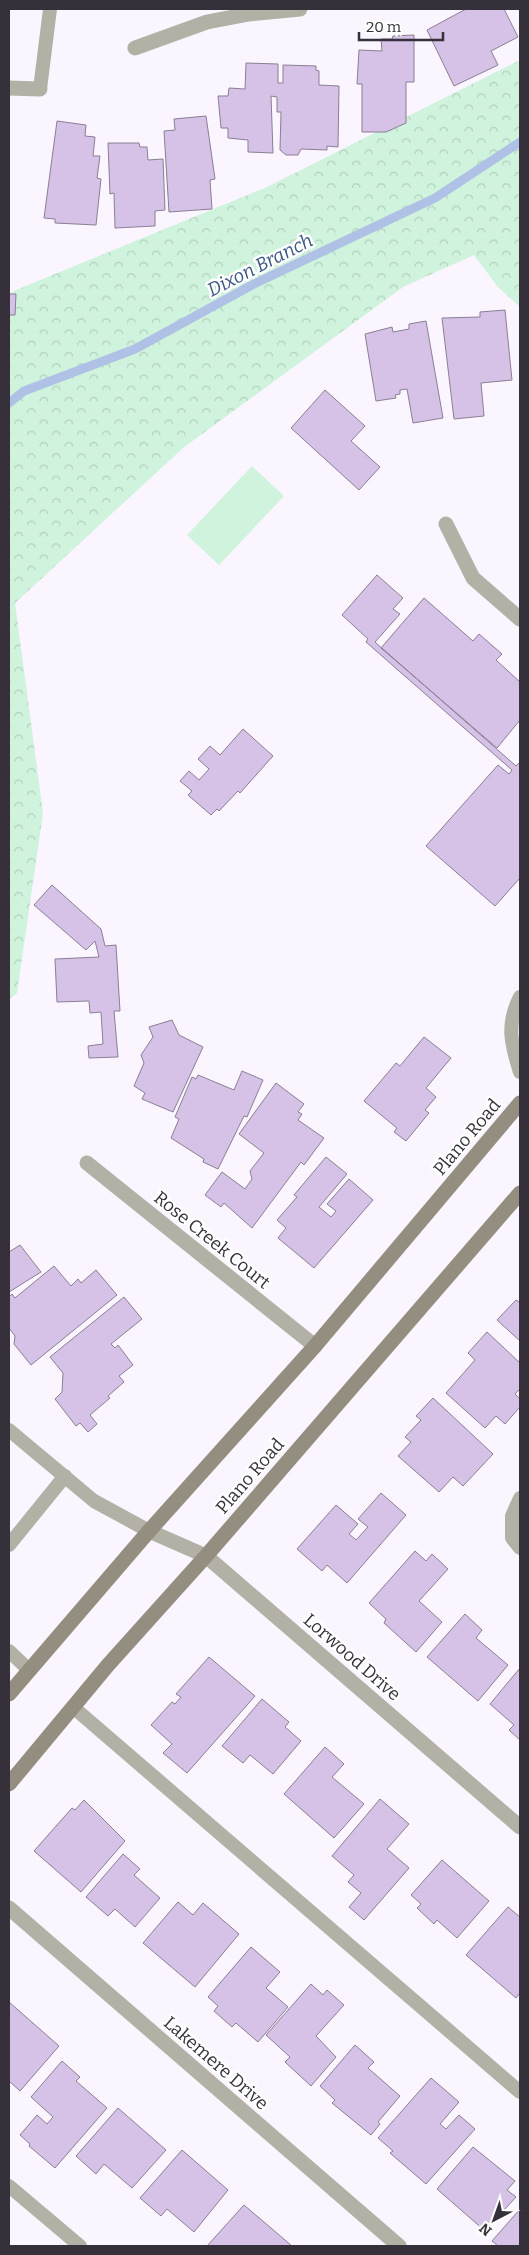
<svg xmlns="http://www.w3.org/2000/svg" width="529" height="2255" font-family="Bitter,serif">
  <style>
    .grass { fill: #cff3dd }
    .forest { fill: url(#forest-crowns) }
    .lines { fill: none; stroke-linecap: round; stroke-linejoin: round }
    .stream { stroke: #afc2e5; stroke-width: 9 }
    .building { fill: #d6c2e6; stroke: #8a7f94 }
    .lane { stroke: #b3b0a6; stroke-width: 14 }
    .street { stroke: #b3b0a6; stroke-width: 15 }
    .secondary { stroke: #938e7f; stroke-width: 15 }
    .labels { text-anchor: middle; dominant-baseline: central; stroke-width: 5; stroke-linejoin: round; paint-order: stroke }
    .street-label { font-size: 18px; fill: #353039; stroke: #fff }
    .water-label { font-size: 19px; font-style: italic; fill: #3c5685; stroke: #fff }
  </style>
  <defs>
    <pattern id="forest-crowns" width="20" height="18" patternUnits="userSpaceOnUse" patternTransform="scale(1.25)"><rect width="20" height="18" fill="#cff3dd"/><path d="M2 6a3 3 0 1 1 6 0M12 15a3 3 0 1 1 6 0" fill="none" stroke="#b2d1be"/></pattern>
  </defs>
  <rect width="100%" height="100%" fill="#faf5fe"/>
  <!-- grass -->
  <path class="grass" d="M 252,466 L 284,496 L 219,565 L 187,535 Z"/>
  <!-- forest -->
  <path class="forest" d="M 520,60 L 520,307 L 498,287 L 474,255 L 403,287 L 183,448 L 15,603 L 43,813 L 17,993 L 9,1000 L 9,295 L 16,290 L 267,187 Z"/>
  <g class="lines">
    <!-- stream -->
    <path class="stream" d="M 9,403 L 24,391 L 135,349 L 254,284 L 435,198 L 520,142"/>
  </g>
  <!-- building -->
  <path class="building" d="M 466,9 L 504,9 L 518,37 L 491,51 L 498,65 L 454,86 L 427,30 Z
    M 414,35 L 414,82 L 406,82 L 406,123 L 386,132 L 362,132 L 362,84 L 357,84 L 359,50 L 382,51 L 381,39 L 392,39 L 393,36 Z
    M 246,63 L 278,64 L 278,83 L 283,83 L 283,65 L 316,66 L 316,70 L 319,71 L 319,85 L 339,86 L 338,147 L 327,146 L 327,150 L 301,149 L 298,155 L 286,155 L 280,150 L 281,112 L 277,112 L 277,97 L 271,96 L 273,153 L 248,152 L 248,140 L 228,138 L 228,128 L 221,128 L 218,96 L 228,96 L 229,88 L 245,89 Z
    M 206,116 L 215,179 L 210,180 L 212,209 L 169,212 L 164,131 L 175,130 L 174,119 Z
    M 57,121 L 86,125 L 85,136 L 95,137 L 93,156 L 100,156 L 97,178 L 101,179 L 96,225 L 55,223 L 55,219 L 44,218 Z
    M 108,143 L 139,143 L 140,147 L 147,147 L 148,160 L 163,159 L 165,210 L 155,211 L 155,226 L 115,228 L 114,193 L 110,194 Z
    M 9,294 L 16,294 L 15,315 L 9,315 Z
    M 505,310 L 512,380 L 481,383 L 484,416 L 454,419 L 442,318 L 480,317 L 480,312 Z
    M 426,321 L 443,418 L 413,423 L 407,389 L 400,390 L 400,394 L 395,395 L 396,398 L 376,401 L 365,334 L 392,327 L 393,332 L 409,329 L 409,324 Z
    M 325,390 L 365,426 L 351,441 L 380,467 L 359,490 L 291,428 Z
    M 377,575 L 403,598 L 393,609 L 400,614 L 375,642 L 516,766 L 520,762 L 520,878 L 495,906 L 426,846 L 498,765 L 509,774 L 512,770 L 366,642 L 368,639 L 342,615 Z
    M 424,598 L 473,641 L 479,634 L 502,654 L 496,660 L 520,682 L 520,720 L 497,748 L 381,648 Z
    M 243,729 L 273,756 L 240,793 L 238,791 L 219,811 L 217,809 L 211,815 L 188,795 L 192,791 L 180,781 L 189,771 L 199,780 L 209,769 L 198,759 L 210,746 L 220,755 Z
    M 52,885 L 101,929 L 105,946 L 116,945 L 120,1011 L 114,1011 L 118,1057 L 89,1058 L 88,1046 L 103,1044 L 101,1012 L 90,1013 L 89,1001 L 57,1002 L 55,959 L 99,957 L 95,941 L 86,950 L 34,905 Z
    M 172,1020 L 179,1035 L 203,1047 L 173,1112 L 142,1099 L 145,1093 L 134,1086 L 144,1063 L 141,1055 L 153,1037 L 149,1027 Z
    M 424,1037 L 451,1058 L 426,1088 L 436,1097 L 425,1110 L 429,1113 L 406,1141 L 394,1132 L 397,1128 L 364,1101 L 396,1063 L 400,1066 Z
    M 242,1071 L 263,1080 L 247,1117 L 244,1116 L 218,1169 L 203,1162 L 204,1159 L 171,1138 L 179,1119 L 175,1117 L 192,1077 L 196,1079 L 198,1075 L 234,1090 Z
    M 276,1083 L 304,1104 L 298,1112 L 302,1114 L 298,1120 L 324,1138 L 304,1165 L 301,1162 L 252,1228 L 224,1203 L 221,1207 L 205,1195 L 222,1172 L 245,1189 L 252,1179 L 250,1171 L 264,1153 L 239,1134 Z
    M 326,1157 L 347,1174 L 319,1207 L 331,1217 L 336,1211 L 327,1204 L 349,1179 L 373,1200 L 314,1268 L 278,1238 L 286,1228 L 277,1220 L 297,1197 L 294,1195 Z
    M 20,1245 L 41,1272 L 9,1292 L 9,1252 Z
    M 54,1266 L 71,1286 L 78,1279 L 81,1283 L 96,1270 L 117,1295 L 31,1365 L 14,1344 L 15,1336 L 9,1328 L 9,1297 L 12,1294 L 15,1298 Z
    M 124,1297 L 142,1319 L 111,1344 L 115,1348 L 118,1345 L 133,1365 L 119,1376 L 124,1382 L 108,1396 L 110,1398 L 90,1415 L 97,1424 L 88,1432 L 80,1423 L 76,1426 L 55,1399 L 62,1392 L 63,1373 L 50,1357 Z
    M 516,1300 L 519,1302 L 520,1301 L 520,1341 L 497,1320 Z
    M 487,1332 L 520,1363 L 520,1389 L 515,1394 L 520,1399 L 520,1407 L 505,1424 L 496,1416 L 485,1428 L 446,1393 L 475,1360 L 468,1353 Z
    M 433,1398 L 493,1454 L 463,1486 L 453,1477 L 439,1492 L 398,1456 L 411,1442 L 405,1437 L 421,1420 L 416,1416 Z
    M 381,1493 L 406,1515 L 347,1583 L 327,1565 L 322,1571 L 297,1549 L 336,1505 L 358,1524 L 349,1534 L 356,1540 L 368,1527 L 358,1519 Z
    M 415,1551 L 426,1561 L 432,1554 L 448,1569 L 419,1601 L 442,1622 L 416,1652 L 384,1623 L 386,1619 L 369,1603 Z
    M 465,1614 L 482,1630 L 476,1638 L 508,1665 L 478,1701 L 427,1657 Z
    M 209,1657 L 255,1696 L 187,1773 L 163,1753 L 172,1744 L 151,1725 L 172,1702 L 175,1704 L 181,1697 L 176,1694 Z
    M 520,1668 L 520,1740 L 509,1730 L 514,1725 L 490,1704 Z
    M 262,1699 L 289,1722 L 285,1727 L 301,1741 L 273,1774 L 250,1755 L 243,1763 L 222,1746 Z
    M 325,1747 L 344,1764 L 332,1777 L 364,1804 L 334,1838 L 284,1794 Z
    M 380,1799 L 409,1824 L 387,1849 L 409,1868 L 364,1920 L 349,1907 L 361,1893 L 348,1882 L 354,1875 L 332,1856 Z
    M 84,1800 L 125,1841 L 81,1892 L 34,1851 L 72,1808 L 75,1810 Z
    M 123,1854 L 140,1869 L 134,1875 L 160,1898 L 135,1927 L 115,1909 L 108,1916 L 86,1897 Z
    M 442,1860 L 489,1901 L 457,1938 L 437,1920 L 434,1924 L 417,1908 L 421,1904 L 411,1895 Z
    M 178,1902 L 193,1915 L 203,1903 L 239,1934 L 195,1987 L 143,1943 Z
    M 508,1907 L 520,1917 L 520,1993 L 516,1998 L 466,1955 Z
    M 251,1947 L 280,1972 L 266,1988 L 288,2007 L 258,2042 L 236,2023 L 232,2027 L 214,2011 L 218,2006 L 208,1997 Z
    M 311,1984 L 323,1995 L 327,1990 L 344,2005 L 316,2036 L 336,2057 L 311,2086 L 285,2062 L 290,2057 L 266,2035 Z
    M 9,2002 L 59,2046 L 20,2091 L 9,2081 Z
    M 355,2045 L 374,2062 L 368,2068 L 400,2096 L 378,2122 L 380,2124 L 371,2135 L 332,2103 L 335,2100 L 320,2086 Z
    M 62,2061 L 80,2077 L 76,2081 L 107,2108 L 55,2168 L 29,2146 L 30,2144 L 20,2135 L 37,2115 L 47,2124 L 53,2117 L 31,2097 Z
    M 431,2078 L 459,2102 L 440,2124 L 446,2129 L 459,2115 L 475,2129 L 426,2184 L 390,2153 L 393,2151 L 378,2138 Z
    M 118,2108 L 166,2150 L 132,2188 L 104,2164 L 96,2174 L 76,2156 Z
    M 473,2147 L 515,2181 L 507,2190 L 516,2197 L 485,2231 L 437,2189 Z
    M 182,2150 L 228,2190 L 194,2232 L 167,2209 L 161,2216 L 140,2198 Z
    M 244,2205 L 285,2240 L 292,2246 L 207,2246 Z
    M 520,2209 L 520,2246 L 498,2246 L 492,2241 Z"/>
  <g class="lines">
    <!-- lane -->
    <path class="lane" d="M 40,89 L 50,9
      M 520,997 C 506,1024 511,1044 520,1072
      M 9,1430 L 94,1501 L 149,1531
      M 520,1498 L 512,1516 L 512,1538 L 520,1548
      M 9,1545 L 65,1476
      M 9,1651 L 29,1670
      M 73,1707 L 520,2092
      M 9,2186 L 80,2246"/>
    <!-- street -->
    <path class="street" d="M 135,48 L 207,22 L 249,14 L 300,9
      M 9,88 L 40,89
      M 446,524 L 473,578 L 520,619
      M 87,1163 L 315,1346
      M 149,1531 L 206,1556 L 520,1827
      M 9,1908 L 399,2246"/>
    <!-- secondary -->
    <path class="secondary" d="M 9,1694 L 149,1531 L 315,1346 L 520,1103
      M 9,1784 L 108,1665 L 206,1556 L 520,1193"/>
  </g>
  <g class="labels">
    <!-- street labels -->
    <g class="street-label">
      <text transform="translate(467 1137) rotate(-50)">Plano Road</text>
      <text transform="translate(212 1240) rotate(39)">Rose Creek Court</text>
      <text transform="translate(250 1476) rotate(-49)">Plano Road</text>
      <text transform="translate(352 1657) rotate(41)">Lorwood Drive</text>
      <text transform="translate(216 2063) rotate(41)">Lakemere Drive</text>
    </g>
    <!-- water labels -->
    <g class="water-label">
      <text transform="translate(260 265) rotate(-27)">Dixon Branch</text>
    </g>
  </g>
  <!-- border -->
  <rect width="529" height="2255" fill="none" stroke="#353039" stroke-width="20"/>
  <!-- north arrow -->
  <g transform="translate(494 2220) rotate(221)" stroke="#ffffff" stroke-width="4" paint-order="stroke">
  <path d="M0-4L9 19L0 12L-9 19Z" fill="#353039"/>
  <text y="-8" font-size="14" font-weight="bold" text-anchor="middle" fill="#353039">N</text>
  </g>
  <!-- scale -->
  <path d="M359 32v8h84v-8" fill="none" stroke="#353039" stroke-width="2.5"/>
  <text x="366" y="32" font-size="15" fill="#353039" stroke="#ffffff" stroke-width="4" paint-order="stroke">20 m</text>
</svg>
